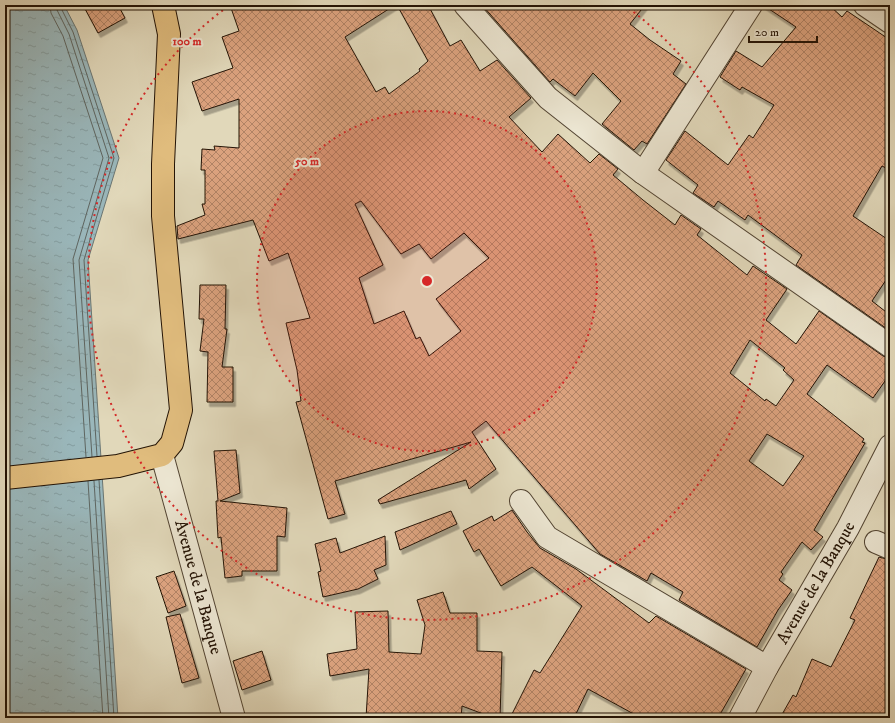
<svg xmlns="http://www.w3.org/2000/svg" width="895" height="723" font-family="'IM FELL DW Pica',serif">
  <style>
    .water { fill: url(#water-ripples); stroke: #6a7572 }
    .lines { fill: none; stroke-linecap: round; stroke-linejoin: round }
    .shore { stroke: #5e6560; stroke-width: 1 }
    .building { fill: url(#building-cross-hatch); stroke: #231305; fill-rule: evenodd; filter: url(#shadow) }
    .street-casing { stroke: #524432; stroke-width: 24 }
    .primary-casing { stroke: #231305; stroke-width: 24 }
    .street { stroke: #ece6d2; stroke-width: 22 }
    .primary { stroke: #e0bc7d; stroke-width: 22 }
    .ring { fill: none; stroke: #d62828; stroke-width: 2; stroke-dasharray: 2 4 }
    .labels { text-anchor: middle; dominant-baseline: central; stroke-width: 4; stroke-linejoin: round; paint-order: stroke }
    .street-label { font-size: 17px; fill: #231305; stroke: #ece6d2 }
    .centre { fill: #d62828; stroke: #ece6d2; stroke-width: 2 }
    .ring-label { font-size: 12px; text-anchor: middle; font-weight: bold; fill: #d62828; stroke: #ece6d2; stroke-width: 4; stroke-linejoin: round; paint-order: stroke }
  </style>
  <defs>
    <pattern id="water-ripples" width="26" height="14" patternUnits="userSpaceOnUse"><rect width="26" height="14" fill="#9ab7bb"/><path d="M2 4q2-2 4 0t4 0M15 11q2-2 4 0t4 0" fill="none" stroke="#849c9f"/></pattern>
    <pattern id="building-cross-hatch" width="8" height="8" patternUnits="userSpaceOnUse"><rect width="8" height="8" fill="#dba27e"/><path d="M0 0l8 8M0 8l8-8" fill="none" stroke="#b18365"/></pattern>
    <filter id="shadow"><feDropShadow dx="2.5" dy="4.5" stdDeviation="0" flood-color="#0004"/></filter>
  </defs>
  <rect width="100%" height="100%" fill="#e1d8ba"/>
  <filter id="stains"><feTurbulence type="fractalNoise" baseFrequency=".005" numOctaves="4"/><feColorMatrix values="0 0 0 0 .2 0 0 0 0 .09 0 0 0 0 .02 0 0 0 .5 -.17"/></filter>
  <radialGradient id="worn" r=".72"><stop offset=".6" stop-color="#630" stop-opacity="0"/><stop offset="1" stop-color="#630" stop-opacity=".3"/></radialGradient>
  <!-- water -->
  <path class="water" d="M 5,5 L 64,5 L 77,30 L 119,158 L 88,260 L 118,718 L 5,718 Z"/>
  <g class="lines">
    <!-- shore -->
    <path class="shore" d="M 50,5 L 51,13 L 63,36 L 103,158 L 73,259 L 86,457
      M 56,5 L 57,10 L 69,34 L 109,158 L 79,260 L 92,457
      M 61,5 L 61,8 L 73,32 L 114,158 L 84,260 L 97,456
      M 99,480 L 114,718
      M 88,481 L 103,718
      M 94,481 L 109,718"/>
  </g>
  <!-- building -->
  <path class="building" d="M 83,5 L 118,5 L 125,18 L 98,33 Z
    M 230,5 L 395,5 L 345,37 L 376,92 L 385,87 L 389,94 L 420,71 L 419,69 L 428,61 L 397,5 L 428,5 L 450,46 L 461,40 L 480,71 L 497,60 L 531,98 L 509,117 L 542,152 L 558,134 L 590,163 L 599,154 L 618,169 L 613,175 L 643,200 L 675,225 L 681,215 L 701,229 L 697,235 L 747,275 L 753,266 L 787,289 L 766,320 L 796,344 L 819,311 L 883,356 L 890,358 L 890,374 L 873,398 L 827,365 L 807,394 L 864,439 L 862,442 L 865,443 L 814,530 L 823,537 L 811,550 L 802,542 L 781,572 L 783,574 L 779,580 L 792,590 L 778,610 L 757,647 L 679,600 L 683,592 L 651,573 L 647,581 L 600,554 L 486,421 L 472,432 L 496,469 L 469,489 L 466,480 L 380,504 L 378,500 L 471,442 L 335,481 L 345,514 L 328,519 L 296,402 L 301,401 L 297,370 L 286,323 L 310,318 L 288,253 L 269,261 L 253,220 L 178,239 L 177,226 L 205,215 L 202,204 L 205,204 L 205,170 L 201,170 L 202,149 L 215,150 L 214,146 L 239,148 L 239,99 L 202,111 L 192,82 L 233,68 L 222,37 L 239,31 ZM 361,201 L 401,254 L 419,244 L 431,259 L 464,233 L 489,258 L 436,299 L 461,331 L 429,356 L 420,337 L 416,339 L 404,311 L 374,324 L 359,278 L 383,265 L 355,204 ZM 750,340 L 785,368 L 783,370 L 794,380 L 776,406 L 766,399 L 765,401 L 730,373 ZM 767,434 L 804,456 L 783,486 L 749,461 Z
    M 482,5 L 645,5 L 630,24 L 650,40 L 681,61 L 673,74 L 686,84 L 647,144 L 642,141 L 634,150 L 602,124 L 621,101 L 593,73 L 575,96 L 553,79 L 550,82 Z
    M 763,5 L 829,5 L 842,17 L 847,11 L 890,40 L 890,170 L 882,166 L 853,216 L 890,241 L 890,274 L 872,301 L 890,315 L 890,331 L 796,265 L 802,255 L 748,215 L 745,220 L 718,201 L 714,207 L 693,193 L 698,185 L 666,160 L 685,131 L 728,165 L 749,135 L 753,138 L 774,105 L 742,87 L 740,90 L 720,77 L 736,51 L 762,67 L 796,27 Z
    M 200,285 L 226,285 L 225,329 L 227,329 L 222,367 L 233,367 L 233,402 L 207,402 L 208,352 L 200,351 L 204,319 L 199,319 Z
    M 236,450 L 240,493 L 220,501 L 287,508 L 285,537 L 277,536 L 277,571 L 242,571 L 242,576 L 225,578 L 221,537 L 218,538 L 216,501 L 218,501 L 214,451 Z
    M 512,510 L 527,532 L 540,548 L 576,569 L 649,623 L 656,616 L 746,669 L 718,718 L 641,718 L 588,689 L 574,718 L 510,718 L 534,670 L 540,673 L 582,606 L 532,567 L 501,586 L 479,549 L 474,552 L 463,531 L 492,516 L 494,521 Z
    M 451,511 L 457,524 L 400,550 L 395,532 Z
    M 385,536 L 386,565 L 374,570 L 378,579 L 358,589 L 323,597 L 318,572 L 321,571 L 315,544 L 336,538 L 340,553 Z
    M 879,557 L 890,560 L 890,718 L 780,718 L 793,695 L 796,697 L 812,659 L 831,667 L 855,620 L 850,618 Z
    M 174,571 L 186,606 L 168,613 L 156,577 Z
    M 443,592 L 450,613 L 477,613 L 477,651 L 502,652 L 500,718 L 494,718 L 462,706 L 461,718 L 391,715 L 391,718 L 366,718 L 369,669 L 330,676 L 327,654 L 357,649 L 355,612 L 388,611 L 389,652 L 421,654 L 425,625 L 417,600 Z
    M 180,614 L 199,678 L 182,683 L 166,617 Z
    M 262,651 L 271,680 L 242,690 L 233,661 Z"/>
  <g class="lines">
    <defs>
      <g id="street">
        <path d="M 465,5 L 548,98 L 643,173 L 890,346"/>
        <path d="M 865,5 L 890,22"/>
        <path d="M 643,173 L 751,5"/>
        <path id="s1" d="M 162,455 L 234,718"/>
        <path d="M 521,501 L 547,537 L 767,667"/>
        <path d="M 876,542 L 890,548"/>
        <path id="s2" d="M 740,718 L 767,667 L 848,528 L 890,446"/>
      </g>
      <path id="primary" d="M 5,478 L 118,466 L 162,455 L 172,443 L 181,410 L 163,216 L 163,164 L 169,34 L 163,5"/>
    </defs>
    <!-- street casing -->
    <use href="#street" class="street-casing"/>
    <!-- primary casing -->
    <use href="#primary" class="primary-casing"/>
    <!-- street -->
    <use href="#street" class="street"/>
    <!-- primary -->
    <use href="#primary" class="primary"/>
  </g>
  <!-- distance rings -->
  <circle cx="427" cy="281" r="170" fill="#d62828" fill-opacity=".12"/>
  <g class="ring">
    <circle cx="427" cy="281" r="170"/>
    <path d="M624 5A339 339 0 1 1 230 5"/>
  </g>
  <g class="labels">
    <!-- street labels -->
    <g class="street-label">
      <text stroke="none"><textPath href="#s2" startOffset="155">Avenue de la Banque</textPath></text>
      <text stroke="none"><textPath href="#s1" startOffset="137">Avenue de la Banque</textPath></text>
    </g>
  </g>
  <circle cx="427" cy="281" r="6" class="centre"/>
  <g class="ring-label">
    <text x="187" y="45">100 m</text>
    <text x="307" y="165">50 m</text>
  </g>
  <!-- margin -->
  <rect width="895" height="723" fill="none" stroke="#e1d8ba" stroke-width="20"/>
  <rect x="6" y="6" width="883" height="711" fill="none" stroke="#231305" stroke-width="2"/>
  <rect x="10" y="10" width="875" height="703" fill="none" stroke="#231305"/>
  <!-- scale -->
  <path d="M749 36v6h68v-6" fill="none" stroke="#231305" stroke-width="2"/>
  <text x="755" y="36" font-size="12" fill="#231305" stroke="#ece6d2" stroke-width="3" paint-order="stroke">20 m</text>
  <rect width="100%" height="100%" filter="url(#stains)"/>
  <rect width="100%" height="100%" fill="url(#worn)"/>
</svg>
